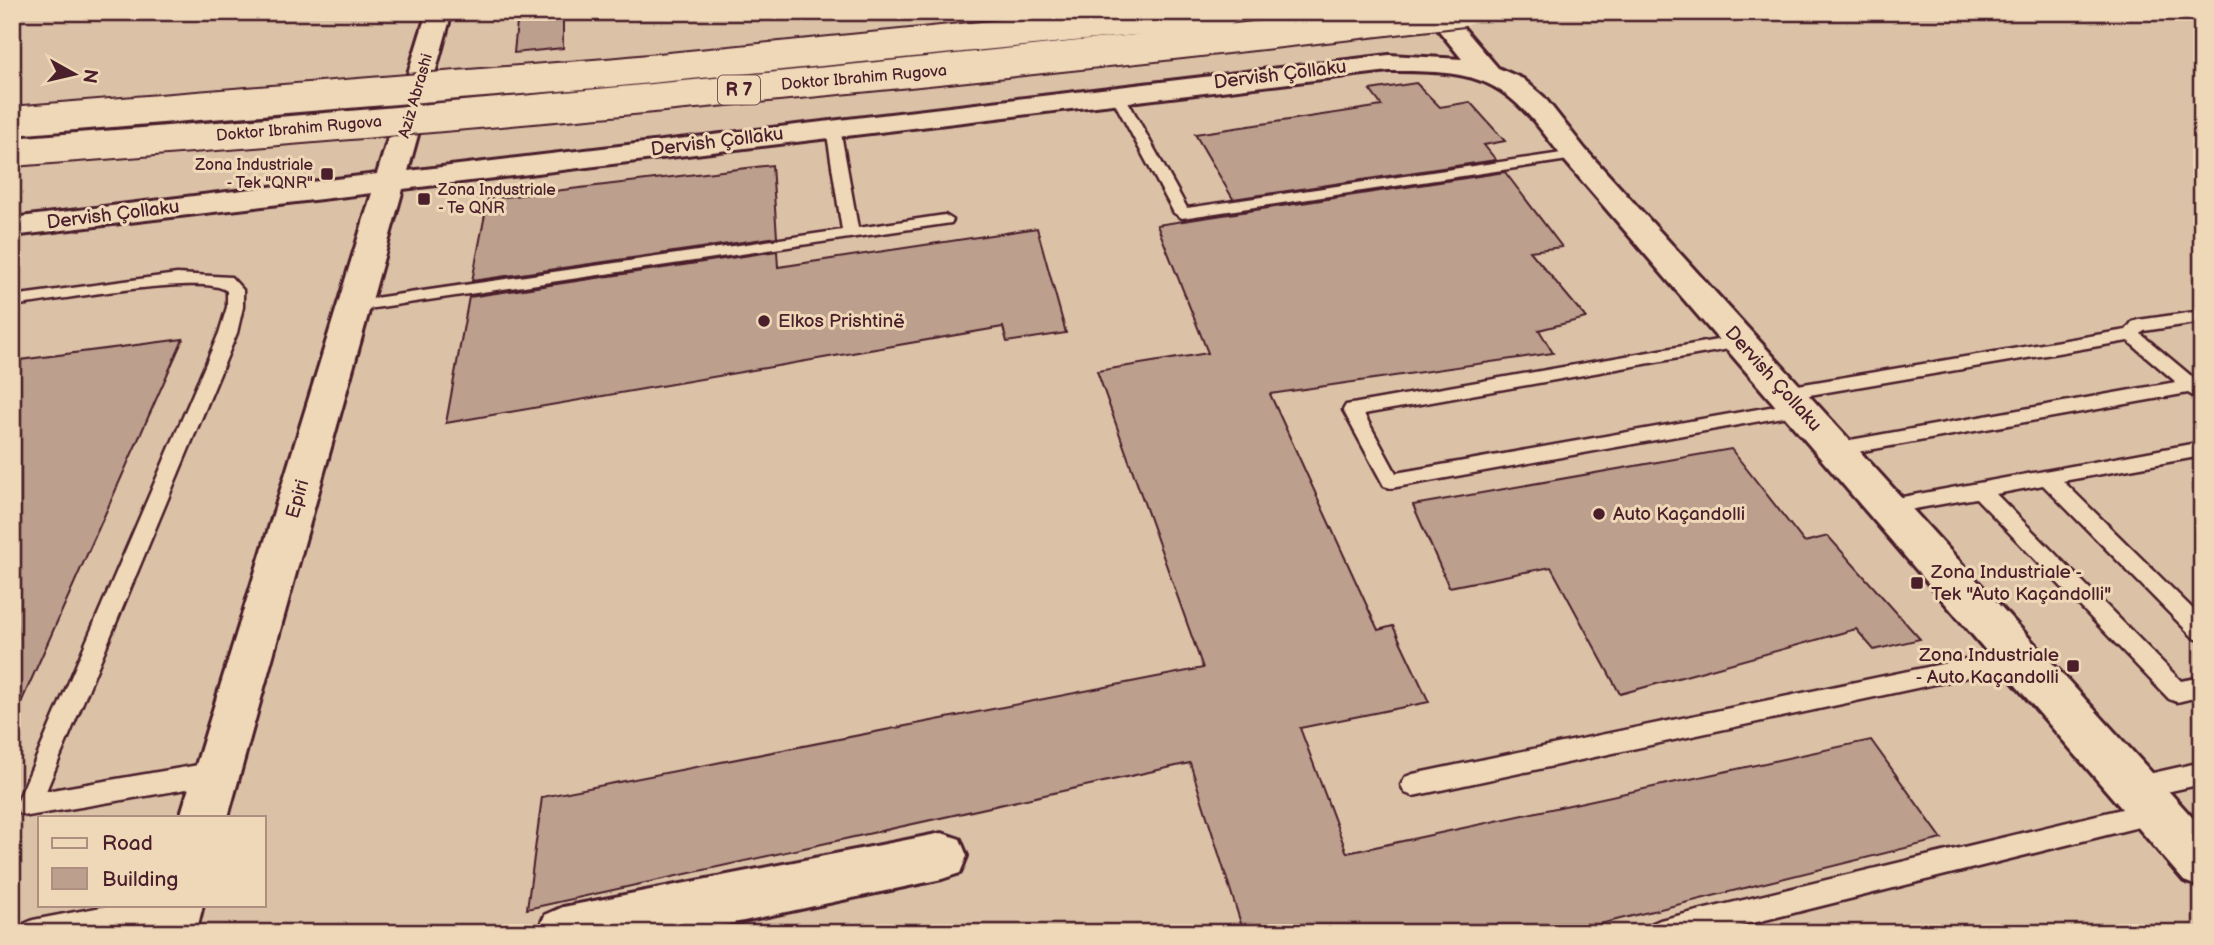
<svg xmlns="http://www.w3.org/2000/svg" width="2214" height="945" font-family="'Balsamiq Sans',sans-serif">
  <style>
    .built { fill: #dbc2a7; fill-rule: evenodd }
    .building { fill: #bc9f8d; stroke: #4a1f2b; stroke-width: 2 }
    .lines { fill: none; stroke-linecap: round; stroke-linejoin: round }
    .service-casing { stroke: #4a1f2b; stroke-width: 5 }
    .minor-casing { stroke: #4a1f2b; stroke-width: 6 }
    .service { fill: #efd8b8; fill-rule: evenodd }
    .minor { fill: #efd8b8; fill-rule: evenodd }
    .motorway-bridge-casing { stroke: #4a1f2b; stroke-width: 32; stroke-linecap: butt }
    .motorway-bridge { stroke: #efd8b8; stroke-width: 28 }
    .poi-dot { fill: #4a1f2b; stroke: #efd8b8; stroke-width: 2.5 }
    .labels { text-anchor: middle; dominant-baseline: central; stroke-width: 6; stroke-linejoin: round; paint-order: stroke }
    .far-street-label { font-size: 16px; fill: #4a1f2b; stroke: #efd8b8 }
    .far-poi-label { font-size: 16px; fill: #4a1f2b; stroke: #efd8b8; text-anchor: end }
    .shield { fill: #efd8b8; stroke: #7c5655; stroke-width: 2 }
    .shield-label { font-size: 18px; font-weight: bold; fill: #4a1f2b }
    .street-label { font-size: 19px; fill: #4a1f2b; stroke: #efd8b8 }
    .poi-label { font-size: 19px; fill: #4a1f2b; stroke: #efd8b8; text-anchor: start }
  </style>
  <rect width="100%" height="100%" fill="#e8d1b2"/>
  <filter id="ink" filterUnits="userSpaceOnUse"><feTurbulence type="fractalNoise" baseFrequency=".0143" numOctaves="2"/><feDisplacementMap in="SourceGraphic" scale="14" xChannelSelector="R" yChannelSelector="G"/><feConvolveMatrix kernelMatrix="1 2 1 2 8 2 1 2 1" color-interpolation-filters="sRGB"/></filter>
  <g filter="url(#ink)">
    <!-- built -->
    <path class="built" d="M 12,12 L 2202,12 L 2202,933 L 12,933 ZM 40,817 L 264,817 L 264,905 L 40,905 Z"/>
    <!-- building -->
    <path class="building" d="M 518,12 L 563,12 L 563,48 L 514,53 Z
      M 1416,83 L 1440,107 L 1470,102 L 1505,141 L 1484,145 L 1496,160 L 1233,199 L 1195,134 L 1382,106 L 1370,90 Z
      M 772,165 L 777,237 L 472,281 L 488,199 Z
      M 1505,172 L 1562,247 L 1530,251 L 1586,318 L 1539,330 L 1553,353 L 1270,394 L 1378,630 L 1393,626 L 1429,702 L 1300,728 L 1347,853 L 1871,740 L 1942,839 L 1564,933 L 1244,933 L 1190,763 L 527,909 L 542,797 L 1203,668 L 1097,371 L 1208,353 L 1157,225 Z
      M 1037,228 L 1066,333 L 1007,342 L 1003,327 L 446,423 L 469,297 L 777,251 L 778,267 Z
      M 183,339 L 12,723 L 12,361 Z
      M 1731,449 L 1804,542 L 1828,536 L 1920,639 L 1874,650 L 1856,629 L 1620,694 L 1551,567 L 1449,587 L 1413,505 Z"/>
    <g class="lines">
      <defs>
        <path id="service" d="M 12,12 L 25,12 L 12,17 Z
          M 1117,90 L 1124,94 L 1187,208 L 1575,151 L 1582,155 L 1575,159 L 1182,218 L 1174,213 L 1110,94 Z
          M 833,124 L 840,128 L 858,228 L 945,215 L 953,220 L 951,223 L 354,311 L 346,306 L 354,301 L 842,230 L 826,128 Z
          M 177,274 L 231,277 L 243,290 L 243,307 L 237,333 L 46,791 L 216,762 L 224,765 L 228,773 L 224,781 L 216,784 L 28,816 L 19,813 L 16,805 L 219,333 L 227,307 L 227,291 C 206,272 48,302 12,306 L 12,296 Z
          M 2202,311 L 2202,322 L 2144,331 L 2141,334 L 2202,385 L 2202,401 L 2188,393 L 1835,456 L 1828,454 L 1826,449 L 1828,444 L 2176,382 L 2128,341 L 1786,399 L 1780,397 L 1777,393 L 1780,389 L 1786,387 L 2126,330 L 2132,322 L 2138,320 Z
          M 1740,336 L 1749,342 L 1746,346 L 1364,414 L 1396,473 L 1798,402 L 1804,403 L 1807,408 L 1804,413 L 1391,488 L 1384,486 L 1343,410 L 1346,405 L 1352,404 Z
          M 2202,442 L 2202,456 L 2063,481 L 2202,618 L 2202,641 L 2194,638 L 2043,485 L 1996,494 L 2181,681 L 2202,677 L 2202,696 L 2177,702 L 2169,699 L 1976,498 L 1886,514 L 1879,512 L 1876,507 L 1879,502 L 1886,500 Z
          M 2019,648 L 2027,651 L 2030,657 L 2027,663 L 2019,666 L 1413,796 L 1405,793 L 1401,785 L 1405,777 L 1413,774 Z
          M 2202,762 L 2202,784 L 2135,799 L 2127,796 L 2123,788 L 2127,780 L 2135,777 Z
          M 2155,801 L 2164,804 L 2167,812 L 2164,820 L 2155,823 L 1713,933 L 1647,933 L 1651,924 L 1660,920 Z
          M 112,905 L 187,905 L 183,914 L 174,917 L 98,933 L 20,933 L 24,924 L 33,920 Z"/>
        <path id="minor" d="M 427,12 L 452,12 L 408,171 L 1389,55 L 1462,59 L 1424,12 L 1450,12 L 1498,68 L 1523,79 L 1544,97 L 1585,149 L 2202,828 L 2202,888 L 2184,881 L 1565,161 C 1507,82 1489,70 1389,71 L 403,189 L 228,817 L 180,817 L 372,193 L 12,236 L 12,218 L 377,174 Z
          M 942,833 L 960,839 L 967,856 L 960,873 L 942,879 L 687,933 L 537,933 L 545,915 L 563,907 Z
          M 153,905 L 203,905 L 196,933 L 144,933 Z"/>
      </defs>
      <!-- service casing -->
      <use href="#service" class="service-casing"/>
      <!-- minor casing -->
      <use href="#minor" class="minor-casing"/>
      <!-- service -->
      <use href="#service" class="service"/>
      <!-- minor -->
      <use href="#minor" class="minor"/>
      <defs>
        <path id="motorway-bridge" d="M 12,121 L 619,72 L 1224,12
          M 12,152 C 497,116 980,69 1463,12"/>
      </defs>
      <!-- motorway-bridge casing -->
      <use href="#motorway-bridge" class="motorway-bridge-casing"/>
      <!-- motorway-bridge -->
      <use href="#motorway-bridge" class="motorway-bridge"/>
    </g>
  </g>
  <!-- markers -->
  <g class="poi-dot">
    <rect x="320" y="167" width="14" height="14" rx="3.5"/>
    <rect x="417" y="192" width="14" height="14" rx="3.5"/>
    <circle cx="764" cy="321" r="7"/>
    <circle cx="1599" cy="514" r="7"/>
    <rect x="1910" y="576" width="14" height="14" rx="3.5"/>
    <rect x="2066" y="659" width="14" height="14" rx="3.5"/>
  </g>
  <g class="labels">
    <!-- far-street labels -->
    <g class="far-street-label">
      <text transform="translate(864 78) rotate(-5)">Doktor Ibrahim Rugova</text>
      <text transform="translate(416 96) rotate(-74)">Aziz Abrashi</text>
      <text transform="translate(299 129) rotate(-5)">Doktor Ibrahim Rugova</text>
    </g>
    <!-- far-poi labels -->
    <g class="far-poi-label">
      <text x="313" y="165">Zona Industriale<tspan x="313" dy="18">- Tek "QNR"</tspan></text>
      <text x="438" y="190" text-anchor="start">Zona Industriale<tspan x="438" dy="18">- Te QNR</tspan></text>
    </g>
    <!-- shield labels -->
    <rect class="shield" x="718" y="75.5" width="42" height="29" rx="5"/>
    <g class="shield-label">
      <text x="739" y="90">R 7</text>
    </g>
    <!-- street labels -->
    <g class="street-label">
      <text transform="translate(1280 75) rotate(-7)">Dervish Çollaku</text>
      <text transform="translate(717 142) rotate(-7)">Dervish Çollaku</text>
      <text transform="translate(113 215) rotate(-7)">Dervish Çollaku</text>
      <text transform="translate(1773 379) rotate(48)">Dervish Çollaku</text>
      <text transform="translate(298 499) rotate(-74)">Epiri</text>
    </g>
    <!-- poi labels -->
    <g class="poi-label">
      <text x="778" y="321">Elkos Prishtinë</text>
      <text x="1613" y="514">Auto Kaçandolli</text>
      <text x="1931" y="572">Zona Industriale -<tspan x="1931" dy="22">Tek "Auto Kaçandolli"</tspan></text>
      <text x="2059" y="655" text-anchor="end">Zona Industriale<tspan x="2059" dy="22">- Auto Kaçandolli</tspan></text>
    </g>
  </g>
  <!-- margin -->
  <rect width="2214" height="945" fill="none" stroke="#efd8b8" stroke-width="42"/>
  <rect x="21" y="21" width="2172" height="903" fill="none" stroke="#4a1f2b" stroke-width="2.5" filter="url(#ink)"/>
  <!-- legend -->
  <rect x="38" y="816" width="228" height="91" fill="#efd8b8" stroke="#ad8e80" stroke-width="2"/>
  <rect x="52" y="838" width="35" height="10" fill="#efd8b8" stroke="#ad8e80" stroke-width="2"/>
  <text x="102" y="850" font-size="21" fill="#4a1f2b">Road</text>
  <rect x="52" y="868" width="35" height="21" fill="#bc9f8d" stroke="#ad8e80" stroke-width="2"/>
  <text x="102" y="886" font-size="21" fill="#4a1f2b">Building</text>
  <!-- north arrow -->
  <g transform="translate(74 74) rotate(98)" stroke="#efd8b8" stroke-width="5" paint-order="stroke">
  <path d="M0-5L12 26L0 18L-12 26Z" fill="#4a1f2b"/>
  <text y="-10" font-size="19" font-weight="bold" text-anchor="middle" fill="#4a1f2b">N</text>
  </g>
</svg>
